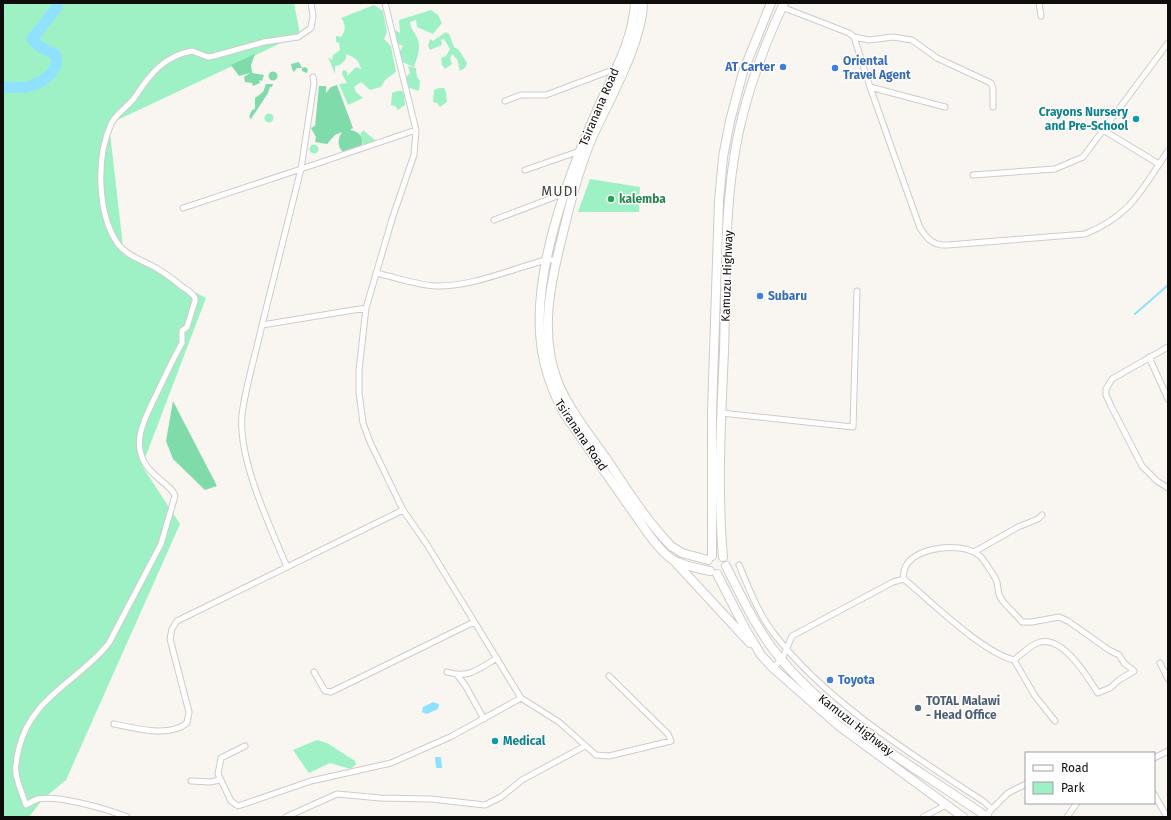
<svg xmlns="http://www.w3.org/2000/svg" width="1171" height="820" font-family="'Fira Sans',sans-serif">
  <style>
    .green { fill: #9ef1c4 }
    .forest { fill: #80dbab }
    .water { fill: #90e0ff }
    .lines { fill: none; stroke-linecap: round; stroke-linejoin: round }
    .stream { stroke: #90e0ff; stroke-width: 2 }
    .river { stroke: #90e0ff; stroke-width: 11 }
    .minor-casing { stroke: #cfccc8; stroke-width: 7 }
    .trunk-casing { stroke: #cfccc8; stroke-width: 10 }
    .minor { stroke: #fff; stroke-width: 5 }
    .trunk { stroke: #fff; stroke-width: 8 }
    .shop-dot { fill: #3f7fe0; stroke: #fff; stroke-width: 1.5 }
    .culture-dot { fill: #0f9aa8; stroke: #fff; stroke-width: 1.5 }
    .leisure-dot { fill: #2e9e5b; stroke: #fff; stroke-width: 1.5 }
    .service-dot { fill: #5c6f8a; stroke: #fff; stroke-width: 1.5 }
    .labels { text-anchor: middle; dominant-baseline: central; stroke-width: 3; stroke-linejoin: round; paint-order: stroke }
    .shop-label { font-size: 12px; font-weight: bold; fill: #366cbe; stroke: #fff; text-anchor: start }
    .street-label { font-size: 12px; fill: #0f0d0c; stroke: #fff }
    .culture-label { font-size: 12px; font-weight: bold; fill: #0d838f; stroke: #fff; text-anchor: end }
    .leisure-label { font-size: 12px; font-weight: bold; fill: #27864d; stroke: #fff; text-anchor: start }
    .service-label { font-size: 12px; font-weight: bold; fill: #4e5e75; stroke: #fff; text-anchor: start }
    .quarter-label { font-size: 14px; letter-spacing: 1px; fill: #44423e; stroke: #fff }
  </style>
  <rect width="100%" height="100%" fill="#f9f6f2"/>
  <!-- green -->
  <path class="green" d="M 3,3 L 294,3 L 300,34 L 109,124 L 124,255 L 206,298 L 142,466 L 180,524 L 66,780 L 43,799 L 29,817 L 3,817 Z
    M 374,5 L 383,11 L 387,32 L 384,39 L 391,46 L 396,72 L 385,80 L 381,87 L 370,90 L 361,82 L 354,87 L 356,92 L 363,98 L 348,105 L 339,84 L 347,83 L 342,74 L 343,70 L 347,71 L 347,76 L 356,67 L 361,69 C 359,60 354,57 346,54 L 346,59 L 340,65 L 335,66 L 335,74 L 328,57 L 332,60 L 333,55 L 340,50 L 339,43 L 336,42 L 336,36 L 341,37 C 346,30 346,25 341,18 Z
    M 431,10 L 438,15 L 442,23 L 433,34 L 417,27 L 416,20 L 410,22 C 410,29 416,33 418,40 C 421,48 417,59 414,67 L 402,62 L 399,52 L 403,46 L 393,42 L 393,29 L 400,33 L 399,20 Z
    M 446,32 L 449,34 L 454,47 L 459,50 L 467,63 L 465,68 L 460,71 L 457,59 L 452,54 L 450,59 L 452,64 L 445,69 L 442,65 L 441,58 L 446,56 L 450,49 L 444,39 L 441,40 L 442,45 L 430,50 L 428,46 L 430,39 L 433,41 Z
    M 408,66 L 416,68 L 417,77 L 420,81 L 419,91 L 410,88 L 403,83 L 405,78 L 410,73 Z
    M 439,88 L 444,88 L 446,92 L 447,102 L 440,107 L 437,103 L 433,102 L 434,90 Z
    M 397,91 L 402,91 L 404,95 L 405,105 L 398,110 L 395,106 L 391,105 L 392,93 Z
    M264.5 118a4.5 4.5 0 1 1 9 0a4.5 4.5 0 1 1-9 0Z
    M 363,130 L 376,141 L 376,146 L 367,149 L 359,138 Z
    M309.5 149a4.5 4.5 0 1 1 9 0a4.5 4.5 0 1 1-9 0Z
    M 590,179 L 640,187 L 639,212 L 578,212 Z
    M 317,740 L 327,743 L 355,761 L 356,764 L 351,769 L 330,763 L 309,773 L 293,750 Z"/>
  <!-- forest -->
  <path class="forest" d="M 255,54 L 251,65 L 252,73 L 264,75 L 262,81 L 259,80 L 260,83 L 253,86 L 252,83 L 245,82 L 244,77 L 250,73 L 239,76 L 231,65 Z
    M 299,62 L 302,68 L 305,67 L 308,69 L 307,73 L 302,71 L 302,68 L 297,68 L 294,72 L 292,69 L 291,64 Z
    M268.5 76a4.5 4.5 0 1 1 9 0a4.5 4.5 0 1 1-9 0Z
    M 266,84 L 273,84 L 272,87 L 270,87 L 268,93 L 251,119 L 249,117 L 252,110 L 255,109 L 255,98 L 263,92 Z
    M 337,85 L 353,128 L 350,130 C 359,131 363,137 362,146 L 353,154 C 339,156 335,142 342,132 L 335,135 L 327,144 L 315,142 L 316,137 L 311,128 L 315,126 L 319,86 L 326,86 L 326,93 L 331,87 Z
    M 173,401 L 217,486 L 205,490 L 173,459 L 166,441 Z"/>
  <!-- water -->
  <path class="water" d="M 433,702 L 439,704 L 438,709 L 427,714 L 422,712 L 423,707 Z
    M 435,757 L 441,757 L 442,768 L 436,768 Z"/>
  <g class="lines">
    <!-- stream -->
    <path class="stream" d="M 1135,314 L 1168,285"/>
    <!-- river -->
    <path class="river" d="M 3,87 C 10,87 18,88 25,87 C 40,85 62,71 55,54 L 40,47 L 32,39 L 57,7 L 57,3"/>
    <defs>
      <path id="minor" d="M 385,3 L 416,130 L 414,155 L 393,216 L 366,308 L 359,370 L 359,393 L 363,423 L 370,442 L 403,510 L 426,543 L 521,698 L 559,722 L 596,755 L 609,756 L 671,741 L 668,734 L 609,676
        M 1039,3 L 1041,16
        M 782,7 L 849,33 L 854,37 L 870,87 L 920,228 C 928,240 934,246 948,245 L 1085,234 C 1132,215 1141,190 1168,151
        M 854,37 L 869,40 L 893,37 L 912,40 L 937,58 L 991,83 L 993,88 L 993,107
        M 870,87 L 945,107
        M 505,101 L 521,95 L 546,95 L 615,69
        M 1103,130 L 1159,164
        M 525,170 L 580,151
        M 973,175 L 1055,169 L 1083,157 L 1168,43
        M 183,208 L 301,169 L 314,83 L 313,77
        M 494,220 L 565,193
        M 376,273 C 395,277 416,285 436,286 C 471,287 512,269 546,260 L 556,260
        M 366,308 L 262,325 L 301,169 L 416,130
        M 262,325 C 256,353 245,388 242,415 C 238,460 270,526 287,567
        M 1168,347 L 1112,379 L 1106,389 L 1106,395 L 1111,406 L 1142,466 L 1157,481 L 1168,488
        M 1149,357 L 1168,399
        M 721,413 L 853,427 L 857,291
        M 974,552 L 1018,527 L 1038,519 L 1042,515
        M 739,565 C 749,589 759,615 775,635 C 828,703 911,754 983,801 L 992,809 L 985,817
        M 1014,660 L 1035,696 L 1055,721
        M 1160,663 L 1168,679
        M 773,668 L 782,659 L 792,636 L 893,582 L 904,579 C 931,602 982,652 1014,660 C 1022,654 1030,645 1040,642 C 1063,636 1087,676 1098,693 L 1110,688 L 1119,680 L 1134,671 L 1124,663 L 1119,655 L 1109,650 L 1068,621 L 1059,617 L 1032,622 L 1022,622 C 1015,613 1006,607 1000,597 C 998,593 998,587 997,582 C 995,577 984,560 980,556 C 961,539 898,548 904,579
        M 314,672 L 325,691 L 331,692 L 474,622
        M 447,672 C 468,679 479,669 497,658
        M 458,676 L 465,685 L 484,719
        M 114,724 C 134,728 169,738 187,723 L 189,712 L 170,639 L 172,629 L 177,621 L 403,510
        M 245,746 L 221,758 L 218,774 L 231,801 L 238,806 L 311,781 L 391,763 L 450,737 L 521,698
        M 1154,758 L 1168,751
        M 191,781 L 210,782 L 220,780
        M 1154,794 L 1167,817
        M 992,809 L 1008,793 L 1026,784
        M 127,817 C 107,809 59,795 38,799 C 34,800 30,803 26,805 C 23,795 17,783 16,773 C 15,765 17,756 19,748 C 31,697 79,681 109,643 L 161,544 L 175,496 C 173,487 152,476 146,465 C 130,441 147,415 157,393 C 165,376 173,359 182,343 L 182,331 L 187,327 L 195,301 L 195,298 C 192,292 186,289 181,286 C 173,279 165,273 156,268 C 144,261 127,256 118,244 C 97,214 96,157 111,124 C 116,113 128,107 135,97 C 150,74 164,56 192,51 L 208,57 L 214,56 L 264,42 L 298,37 L 311,28 L 313,16 L 311,3
        M 286,817 L 337,794 L 380,798 L 431,799 L 485,805 L 501,797 L 522,780 L 585,746
        M 923,817 L 946,805
        M 1067,817 L 1077,803"/>
      <path id="trunk" d="M 635,3 C 633,40 613,74 598,108 C 569,173 532,272 541,344 C 544,370 553,393 565,415 L 647,532 C 668,561 674,564 710,571
        M 643,3 C 642,44 609,100 592,138 C 580,166 572,196 565,225 C 552,276 537,333 559,385 C 571,412 591,437 608,461 C 627,490 647,521 671,546 L 682,553 L 708,560
        M 712,556 L 712,412 L 719,201 L 723,157 L 730,121 L 743,72 L 771,3
        M 723,557 C 717,489 721,420 724,351 C 726,288 724,220 734,158 C 742,104 761,52 784,3
        M 676,563 L 750,643
        M 726,566 C 740,594 754,623 772,648 C 828,721 913,765 987,817
        M 717,574 L 746,630 L 761,655 L 773,668 L 839,726 L 963,817"/>
    </defs>
    <!-- minor casing -->
    <use href="#minor" class="minor-casing"/>
    <!-- trunk casing -->
    <use href="#trunk" class="trunk-casing"/>
    <!-- minor -->
    <use href="#minor" class="minor"/>
    <!-- trunk -->
    <use href="#trunk" class="trunk"/>
  </g>
  <!-- markers -->
  <g class="shop-dot">
    <circle cx="783" cy="67" r="4"/>
    <circle cx="835" cy="68" r="4"/>
    <circle cx="760" cy="296" r="4"/>
    <circle cx="830" cy="680" r="4"/>
  </g>
  <g class="culture-dot">
    <circle cx="1136" cy="119" r="4"/>
    <circle cx="495" cy="741" r="4"/>
  </g>
  <circle class="leisure-dot" cx="611" cy="199" r="4"/>
  <circle class="service-dot" cx="918" cy="708" r="4"/>
  <g class="labels">
    <!-- shop labels -->
    <g class="shop-label">
      <text x="843" y="61">Oriental<tspan x="843" dy="14">Travel Agent</tspan></text>
      <text x="775" y="67" text-anchor="end">AT Carter</text>
      <text x="768" y="296">Subaru</text>
      <text x="838" y="680">Toyota</text>
    </g>
    <!-- street labels -->
    <g class="street-label">
      <text transform="translate(599 107) rotate(-67)">Tsiranana Road</text>
      <text transform="translate(727 276) rotate(-88)">Kamuzu Highway</text>
      <text transform="translate(581 435) rotate(56)">Tsiranana Road</text>
      <text transform="translate(856 725) rotate(38)">Kamuzu Highway</text>
    </g>
    <!-- culture labels -->
    <g class="culture-label">
      <text x="1128" y="112">Crayons Nursery<tspan x="1128" dy="14">and Pre-School</tspan></text>
      <text x="503" y="741" text-anchor="start">Medical</text>
    </g>
    <!-- leisure labels -->
    <g class="leisure-label">
      <text x="619" y="199">kalemba</text>
    </g>
    <!-- service labels -->
    <g class="service-label">
      <text x="926" y="701">TOTAL Malawi<tspan x="926" dy="14">- Head Office</tspan></text>
    </g>
    <!-- quarter labels -->
    <g class="quarter-label">
      <text x="560" y="191">MUDI</text>
    </g>
  </g>
  <!-- border -->
  <rect width="1171" height="820" fill="none" stroke="#0f0d0c" stroke-width="8"/>
  <!-- legend -->
  <rect x="1025" y="752" width="130" height="52" fill="#ffffff" stroke="#9f9e9e"/>
  <rect x="1033" y="765" width="20" height="6" fill="#ffffff" stroke="#9f9e9e"/>
  <text x="1061" y="772" font-size="12" fill="#0f0d0c">Road</text>
  <rect x="1033" y="782" width="20" height="12" fill="#9ef1c4" stroke="#9f9e9e"/>
  <text x="1061" y="792" font-size="12" fill="#0f0d0c">Park</text>
</svg>
